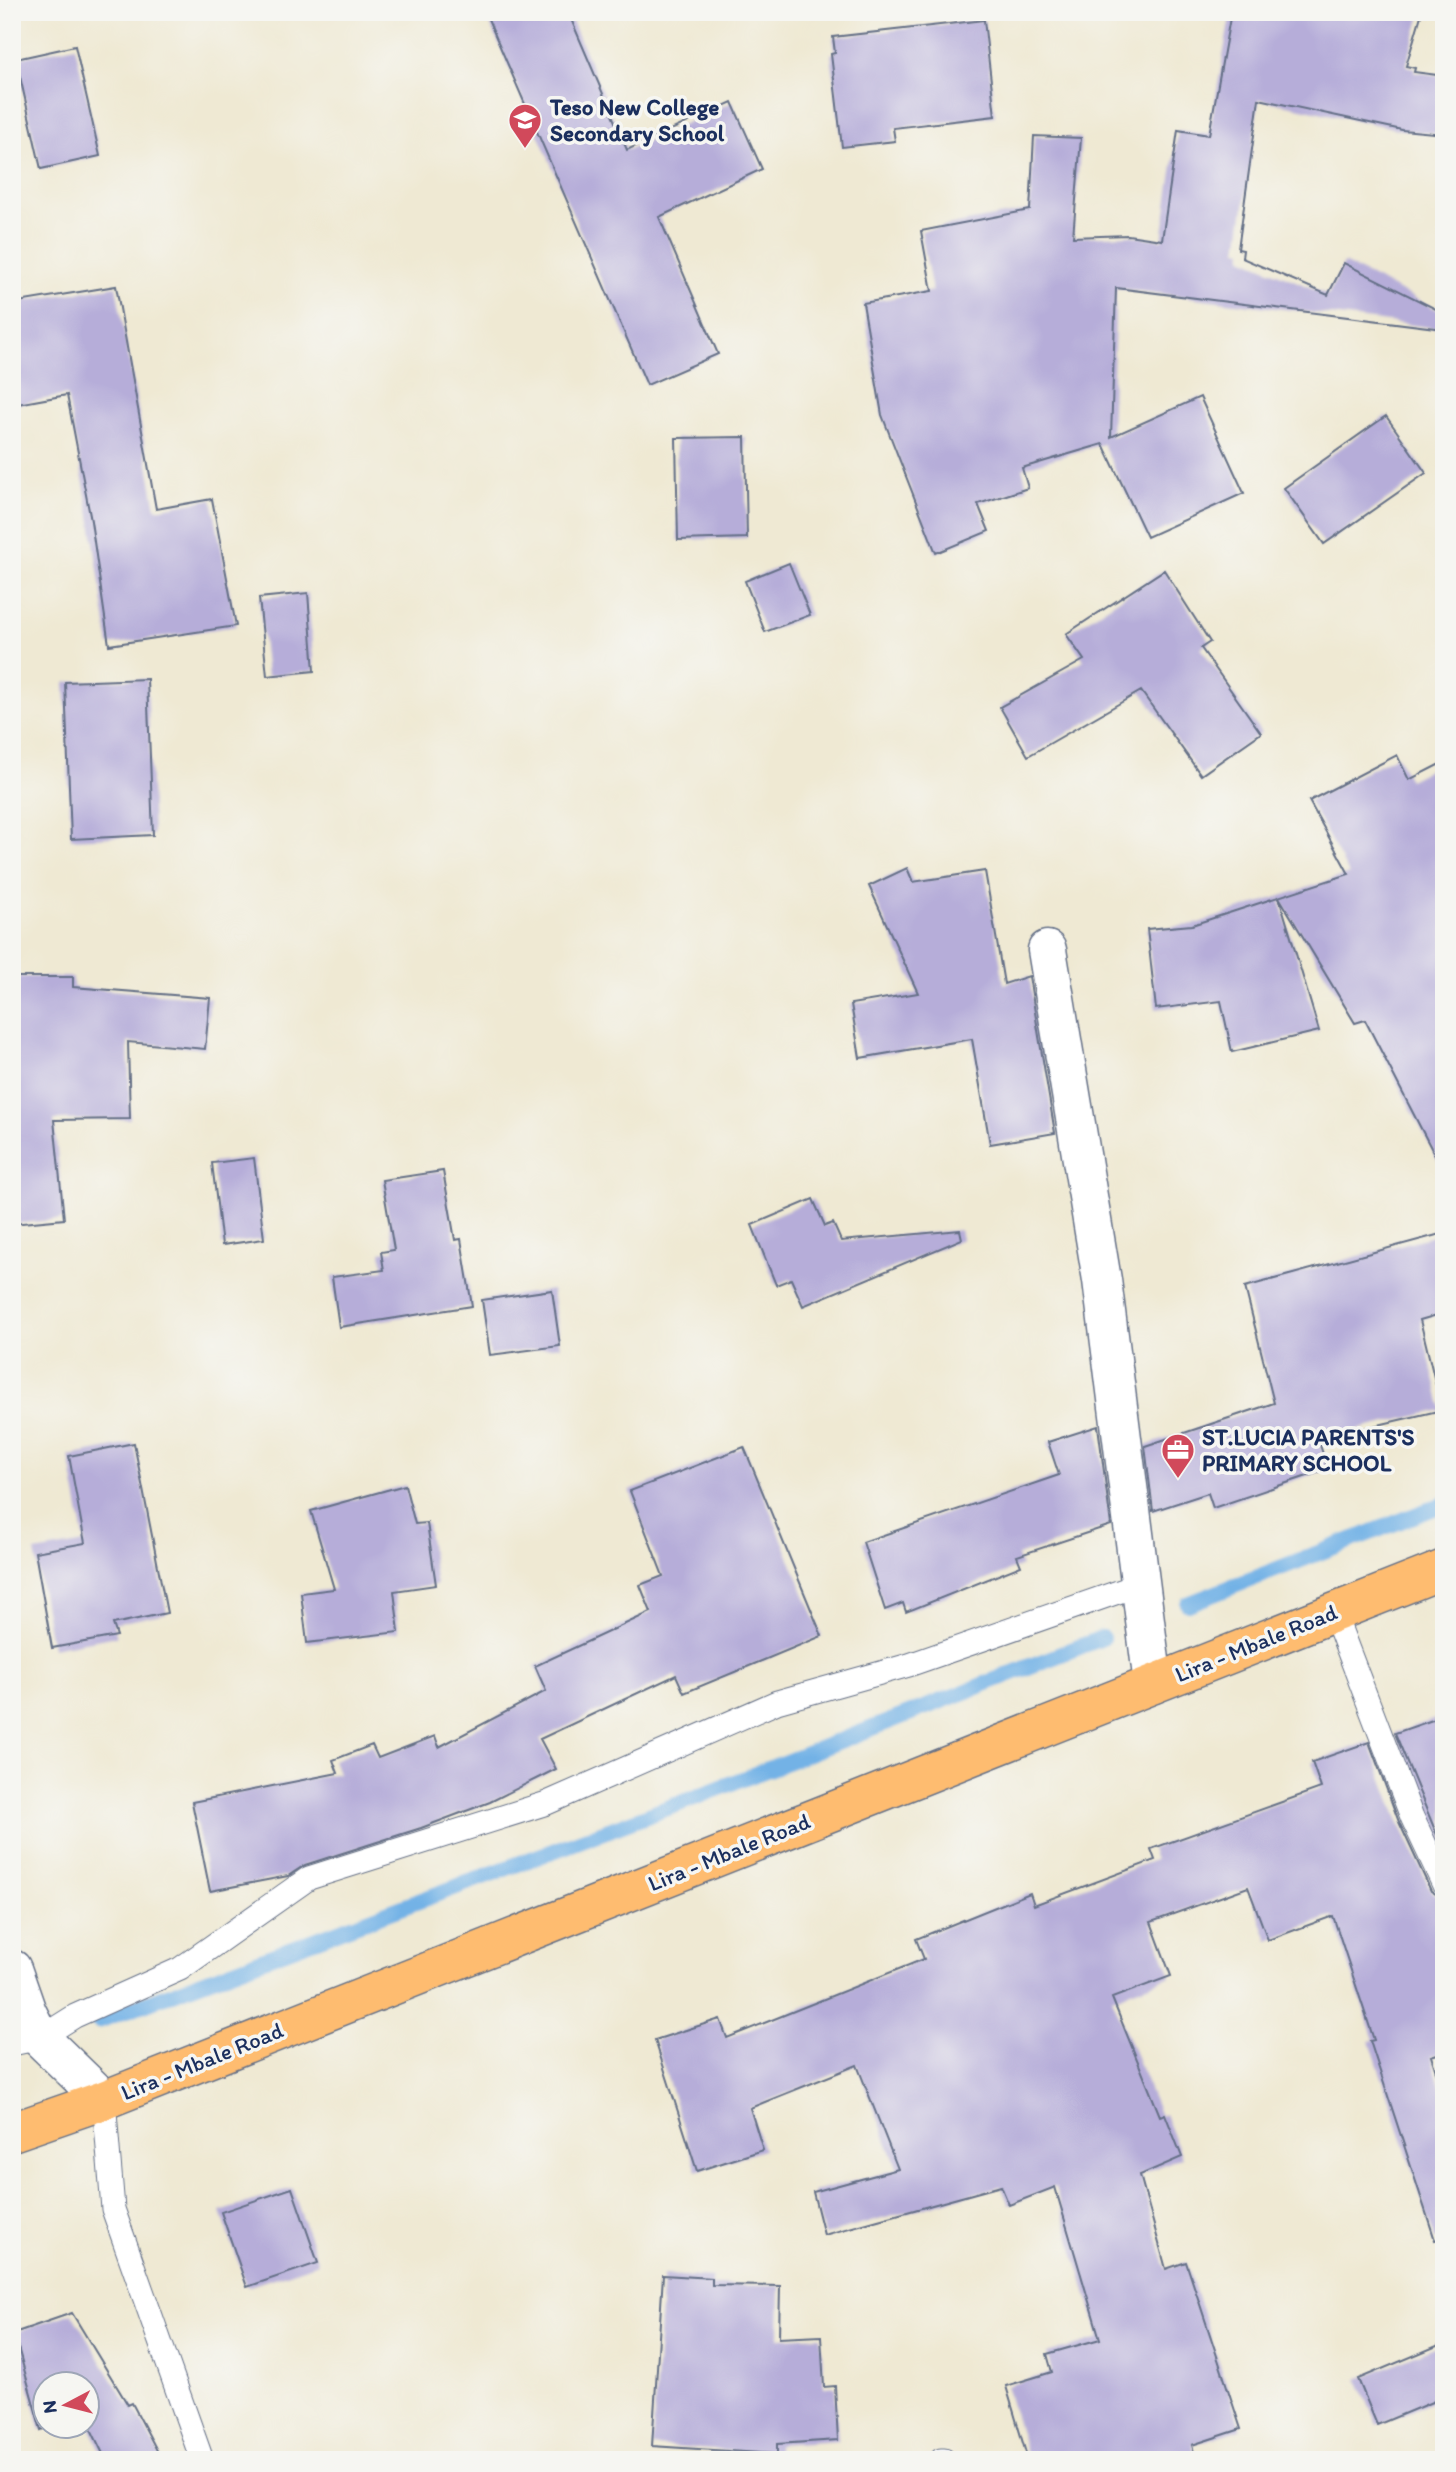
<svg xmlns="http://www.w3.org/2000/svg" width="1456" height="2472" font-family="Itim,sans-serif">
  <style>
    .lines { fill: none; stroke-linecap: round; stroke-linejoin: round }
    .stream { stroke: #73b2e6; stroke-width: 16 }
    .building { fill: #b6add9 }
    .service-casing { stroke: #657087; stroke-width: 25 }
    .minor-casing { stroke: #657087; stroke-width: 41 }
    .primary-casing { stroke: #657087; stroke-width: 41 }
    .service { stroke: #fff; stroke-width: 23 }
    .minor { stroke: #fff; stroke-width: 38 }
    .primary { stroke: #febc70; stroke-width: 38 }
    .labels { text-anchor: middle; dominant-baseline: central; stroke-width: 7; stroke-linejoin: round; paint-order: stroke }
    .poi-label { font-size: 23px; font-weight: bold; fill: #1b2f5e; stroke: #f6f6f2; text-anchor: start }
    .street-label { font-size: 23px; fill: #1b2f5e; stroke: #f6f6f2 }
  </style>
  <rect width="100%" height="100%" fill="#f6f6f2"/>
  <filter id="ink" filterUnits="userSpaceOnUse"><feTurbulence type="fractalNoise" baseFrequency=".0143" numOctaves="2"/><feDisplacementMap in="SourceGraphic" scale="14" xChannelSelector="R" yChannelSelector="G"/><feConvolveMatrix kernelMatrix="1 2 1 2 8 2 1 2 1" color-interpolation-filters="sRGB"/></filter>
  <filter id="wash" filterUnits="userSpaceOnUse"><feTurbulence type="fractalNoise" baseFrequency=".00686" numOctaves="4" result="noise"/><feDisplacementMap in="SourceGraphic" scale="28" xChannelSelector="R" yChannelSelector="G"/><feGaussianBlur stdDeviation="1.57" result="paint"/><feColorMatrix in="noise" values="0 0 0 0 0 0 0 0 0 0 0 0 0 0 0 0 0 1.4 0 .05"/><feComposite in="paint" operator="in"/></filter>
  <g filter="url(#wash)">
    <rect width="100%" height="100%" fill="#efe9d3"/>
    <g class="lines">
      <!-- stream -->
      <path class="stream" d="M 1188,1604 L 1444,1504
        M 98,2021 L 689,1800 L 1102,1638"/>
    </g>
    <g id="blocks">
      <!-- building -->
      <path class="building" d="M 485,12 L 568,12 L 627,150 L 732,102 L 762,169 L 659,217 L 718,354 L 647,385 Z
        M 1231,12 L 1422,12 L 1406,66 L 1415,68 L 1414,72 L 1444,76 L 1444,134 L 1402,130 L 1259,99 L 1238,249 L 1243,250 L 1242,258 L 1328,295 L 1344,263 L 1444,313 L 1444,329 L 1116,288 L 1111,437 L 1200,397 L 1244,493 L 1147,537 L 1103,444 L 1022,468 L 1028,488 L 978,504 L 989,531 L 936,553 L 882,415 L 863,303 L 932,291 L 921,231 L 1030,210 L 1034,136 L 1081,138 L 1073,237 L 1128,235 L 1162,240 L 1178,130 L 1209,135 Z
        M 984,20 L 995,116 L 893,128 L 895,141 L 842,147 L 831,54 L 835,53 L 833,37 Z
        M 75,46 L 100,156 L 41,169 L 16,59 Z
        M 116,286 L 156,509 L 212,499 L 236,626 L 109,645 L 91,521 L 67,395 L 12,405 L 12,303 Z
        M 1386,416 L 1426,473 L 1324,544 L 1284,488 Z
        M 745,437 L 747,538 L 678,540 L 676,438 Z
        M 789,563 L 810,615 L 765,632 L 745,581 Z
        M 1164,570 L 1210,642 L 1201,648 L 1261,733 L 1201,775 L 1141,691 L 1028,756 L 1000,707 L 1084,660 L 1066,634 Z
        M 308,593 L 314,671 L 267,676 L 259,598 Z
        M 147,679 L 153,835 L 71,839 L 65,682 Z
        M 1397,755 L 1409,780 L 1444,762 L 1444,1173 L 1365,1020 L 1355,1023 L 1279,897 L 1319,1031 L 1232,1052 L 1221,1001 L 1156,1009 L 1147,929 L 1192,925 L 1349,874 L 1309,801 Z
        M 907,868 L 913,882 L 985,871 L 1004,984 L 1029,976 L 1055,1133 L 990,1144 L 972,1039 L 860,1058 L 851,1004 L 918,993 L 869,886 Z
        M 12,977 L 73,977 L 73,987 L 210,998 L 205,1049 L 128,1042 L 130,1119 L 54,1120 L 64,1219 L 12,1224 Z
        M 254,1158 L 264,1239 L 222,1245 L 212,1163 Z
        M 443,1171 L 455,1240 L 461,1239 L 472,1306 L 339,1327 L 332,1277 L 384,1270 L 381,1252 L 394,1250 L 382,1180 Z
        M 813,1199 L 825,1226 L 833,1223 L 841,1241 L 960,1230 L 962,1239 L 803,1306 L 791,1279 L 776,1285 L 752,1225 Z
        M 1444,1233 L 1444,1313 L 1420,1320 L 1442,1410 L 1318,1439 L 1328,1469 L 1213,1508 L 1208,1493 L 1153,1511 L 1145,1446 L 1274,1403 L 1245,1287 Z
        M 552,1290 L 560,1346 L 490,1355 L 482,1300 Z
        M 1098,1426 L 1111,1525 L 1017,1556 L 1021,1566 L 906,1612 L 903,1603 L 885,1610 L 863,1542 L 1059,1475 L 1048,1442 Z
        M 134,1443 L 167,1613 L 113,1624 L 117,1636 L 52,1648 L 35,1552 L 85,1543 L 69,1456 Z
        M 744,1447 L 822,1636 L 684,1693 L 676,1675 L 540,1739 L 556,1769 L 490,1802 L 421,1828 L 305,1865 L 288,1876 L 210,1891 L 192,1802 L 338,1773 L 333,1760 L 372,1745 L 378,1758 L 435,1736 L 439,1747 L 546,1691 L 535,1666 L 651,1612 L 640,1585 L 663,1576 L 630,1491 Z
        M 405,1485 L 415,1524 L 427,1523 L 436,1585 L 394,1591 L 399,1632 L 307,1643 L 301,1593 L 334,1589 L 311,1511 Z
        M 1444,1716 L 1444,1852 L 1395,1733 Z
        M 1369,1742 L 1399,1822 L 1431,1891 L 1444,1899 L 1444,2052 L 1431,2056 L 1444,2097 L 1444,2238 L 1435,2240 L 1370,2041 L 1374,2040 L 1333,1916 L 1268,1940 L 1248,1887 L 1151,1922 L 1171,1976 L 1112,1998 L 1160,2116 L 1165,2114 L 1182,2157 L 1140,2175 L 1166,2269 L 1186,2262 L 1241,2429 L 1192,2445 L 1196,2460 L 1028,2460 L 1006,2386 L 1052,2372 L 1047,2354 L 1100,2339 L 1055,2187 L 1009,2205 L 1001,2186 L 824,2235 L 813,2192 L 898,2169 L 857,2065 L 750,2108 L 763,2150 L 697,2171 L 655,2040 L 720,2019 L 727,2038 L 924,1959 L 916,1939 L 1030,1893 L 1034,1905 L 1155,1860 L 1151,1849 L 1321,1788 L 1312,1762 Z
        M 292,2188 L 318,2263 L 247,2287 L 221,2212 Z
        M 663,2275 L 712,2278 L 712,2285 L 780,2286 L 779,2338 L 821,2336 L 824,2387 L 835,2386 L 838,2440 L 777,2444 L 777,2454 L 652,2446 Z
        M 72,2313 L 128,2405 L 132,2403 L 162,2460 L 106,2460 L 88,2423 L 88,2384 L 46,2384 L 46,2426 L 50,2426 L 41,2430 L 14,2333 Z
        M 1444,2343 L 1444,2397 L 1377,2425 L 1358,2379 Z"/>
    </g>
  </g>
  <g filter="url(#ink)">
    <use href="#blocks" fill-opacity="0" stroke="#657087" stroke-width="2"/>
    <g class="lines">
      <defs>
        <path id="service" d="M 1334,1613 L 1412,1817 L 1444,1885
          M 12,2044 L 40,2038 L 75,2016 L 180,1969 L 309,1878 L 547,1803 L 777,1702 L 909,1665 L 1141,1584
          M 104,2100 L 113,2209 L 202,2460
          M 941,2460 L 944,2460"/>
        <path id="minor" d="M 1047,950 L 1102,1280 L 1153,1684
          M 12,1969 L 27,2012 L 40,2038 L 104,2100"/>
        <path id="primary" d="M 12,2132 L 104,2100 L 1444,1569"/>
      </defs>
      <!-- service casing -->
      <use href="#service" class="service-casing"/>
      <!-- minor casing -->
      <use href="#minor" class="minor-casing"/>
      <!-- primary casing -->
      <use href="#primary" class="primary-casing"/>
      <!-- service -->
      <use href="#service" class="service"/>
      <!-- minor -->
      <use href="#minor" class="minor"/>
      <!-- primary -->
      <use href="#primary" class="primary"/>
    </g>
  </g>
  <!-- icons -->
  <defs>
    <symbol id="school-pin" viewBox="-11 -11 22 30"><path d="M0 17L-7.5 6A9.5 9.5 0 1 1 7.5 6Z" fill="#d1495b" stroke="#f6f6f2"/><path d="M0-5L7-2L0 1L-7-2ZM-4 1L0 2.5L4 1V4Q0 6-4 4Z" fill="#fff"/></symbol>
    <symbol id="office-pin" viewBox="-11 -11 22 30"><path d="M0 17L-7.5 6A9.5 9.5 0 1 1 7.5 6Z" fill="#d1495b" stroke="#f6f6f2"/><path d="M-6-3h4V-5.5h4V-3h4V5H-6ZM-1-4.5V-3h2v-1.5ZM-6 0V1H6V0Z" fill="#fff"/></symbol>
  </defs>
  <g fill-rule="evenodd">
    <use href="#school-pin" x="506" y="101" width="38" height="52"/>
    <use href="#office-pin" x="1159" y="1431" width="38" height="52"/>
  </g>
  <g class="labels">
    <!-- poi labels -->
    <g class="poi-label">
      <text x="550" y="107">Teso New College<tspan x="550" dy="26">Secondary School</tspan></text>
      <text x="1202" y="1437">ST.LUCIA PARENTS'S<tspan x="1202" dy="26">PRIMARY SCHOOL</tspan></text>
    </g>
    <!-- street labels -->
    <g class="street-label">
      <text transform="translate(1256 1643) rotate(-22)">Lira - Mbale Road</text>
      <text transform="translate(729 1852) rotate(-22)">Lira - Mbale Road</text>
      <text transform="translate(202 2061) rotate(-22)">Lira - Mbale Road</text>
    </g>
  </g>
  <!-- margin -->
  <rect width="1456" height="2472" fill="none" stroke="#f6f6f2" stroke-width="42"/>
  <!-- north arrow -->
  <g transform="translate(66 2405) rotate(263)"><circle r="33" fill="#f6f6f2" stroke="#9ea6b7" stroke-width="2"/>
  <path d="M0-5L12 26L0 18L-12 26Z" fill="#d1495b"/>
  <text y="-10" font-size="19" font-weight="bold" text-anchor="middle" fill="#1b2f5e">N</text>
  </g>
</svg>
